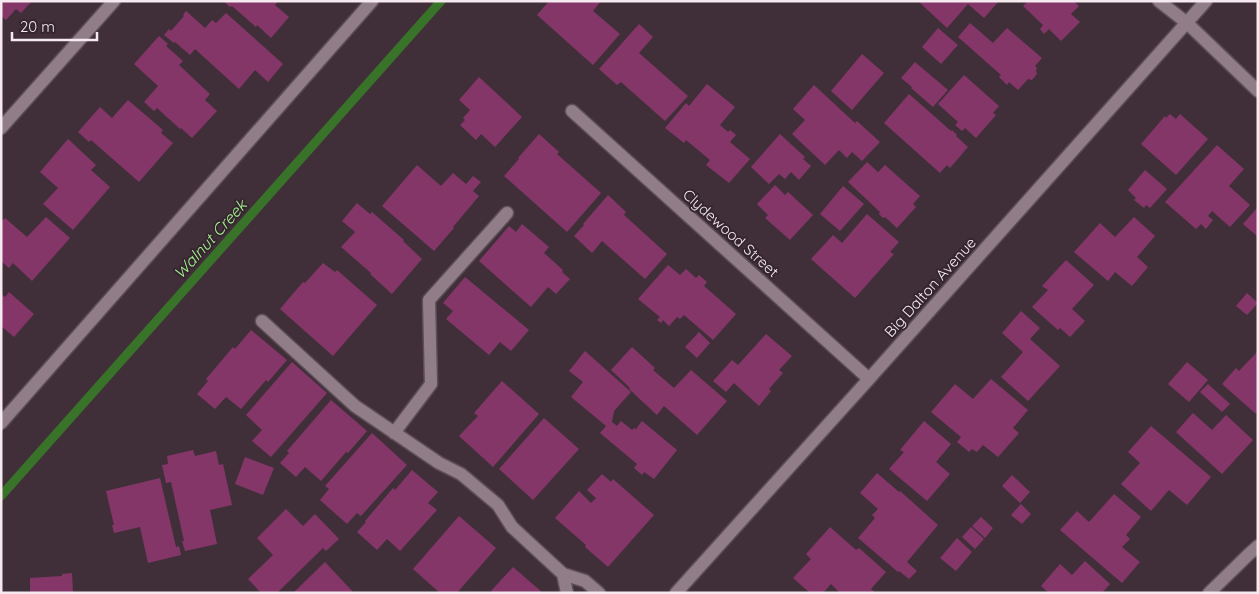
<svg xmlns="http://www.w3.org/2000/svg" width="1259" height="594" font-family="Quicksand,sans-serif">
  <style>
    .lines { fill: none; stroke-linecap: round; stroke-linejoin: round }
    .stream { stroke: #397329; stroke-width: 9 }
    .building { fill: #843668 }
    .lane-casing { stroke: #5c4e56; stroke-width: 15 }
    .street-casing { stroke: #5c4e56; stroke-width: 15 }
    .lane { stroke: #907d88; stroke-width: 12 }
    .street { stroke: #907d88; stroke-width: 12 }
    .labels { text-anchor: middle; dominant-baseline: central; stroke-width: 4; stroke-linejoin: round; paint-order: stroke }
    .street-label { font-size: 15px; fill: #f5eaf0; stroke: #35252e }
    .water-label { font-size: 16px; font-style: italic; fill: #a6f692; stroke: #35252e }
  </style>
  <rect width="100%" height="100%" fill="#402f39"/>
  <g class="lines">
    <!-- stream -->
    <path class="stream" d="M 1,496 L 441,1"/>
  </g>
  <!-- building -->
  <path class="building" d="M 1,1 L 32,1 L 21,13 L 16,9 L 6,20 L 1,16 Z
    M 223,1 L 278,1 L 275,5 L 289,17 L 271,38 L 257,25 L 256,27 L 232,6 L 230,7 Z
    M 549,1 L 601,1 L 593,11 L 620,34 L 593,65 L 537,15 Z
    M 918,1 L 999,1 L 984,18 L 968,4 L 947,28 Z
    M 1028,1 L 1074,1 L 1079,6 L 1071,14 L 1080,22 L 1061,41 L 1049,29 L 1044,34 L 1040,29 L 1043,25 L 1023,6 Z
    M 186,11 L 205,28 L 212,20 L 216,23 L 226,13 L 283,64 L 268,82 L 255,70 L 239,89 L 195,49 L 190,55 L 175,42 L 174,43 L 164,35 L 169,29 L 171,31 L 184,16 L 183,15 Z
    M 970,23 L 993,43 L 1007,28 L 1042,58 L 1035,66 L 1037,68 L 1036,70 L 1037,74 L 1032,80 L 1028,79 L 1018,90 L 1009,82 L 1007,85 L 999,77 L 1001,75 L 958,37 Z
    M 639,24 L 653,37 L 639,53 L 688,96 L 665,121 L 621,82 L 617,85 L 599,69 Z
    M 938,28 L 958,45 L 941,64 L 922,47 Z
    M 159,36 L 168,44 L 166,46 L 183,61 L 179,65 L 210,94 L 205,100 L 217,111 L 192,138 L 181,128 L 180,129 L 157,108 L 154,111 L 144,102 L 158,86 L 134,64 Z
    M 862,54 L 884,73 L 852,110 L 831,91 Z
    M 915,62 L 948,90 L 933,107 L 911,88 L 912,87 L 901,78 Z
    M 964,75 L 999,106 L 993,113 L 996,115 L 976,138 L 965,128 L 962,131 L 955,125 L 958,122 L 938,104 Z
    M 479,77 L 522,117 L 495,147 L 481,134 L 476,140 L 460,125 L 465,120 L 463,118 L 470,110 L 459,100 Z
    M 707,84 L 735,107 L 720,125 L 728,132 L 730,130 L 736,135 L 730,142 L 750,159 L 729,183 L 706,165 L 710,160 L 686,140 L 684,143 L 665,128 L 686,103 L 689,106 Z
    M 814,85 L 855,123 L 857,121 L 880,142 L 862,161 L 852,152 L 847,158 L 839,150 L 825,165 L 792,134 L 805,120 L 793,109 Z
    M 909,94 L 951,131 L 952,130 L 957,135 L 956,136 L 968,147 L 950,168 L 947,165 L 940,173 L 884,123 Z
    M 128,100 L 163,130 L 161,133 L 173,143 L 139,182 L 91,140 L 89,142 L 78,132 L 100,107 L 112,118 Z
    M 1170,114 L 1176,119 L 1180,114 L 1208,139 L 1176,175 L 1141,144 L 1165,116 L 1166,118 Z
    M 539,134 L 559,152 L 557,154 L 601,193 L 567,232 L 504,176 L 519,159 L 518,158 Z
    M 780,134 L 805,157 L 803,159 L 811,166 L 799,180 L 791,172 L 785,179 L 779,174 L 769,184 L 751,167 Z
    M 68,139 L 96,165 L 91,170 L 110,187 L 73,230 L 43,204 L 58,188 L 40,172 Z
    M 1217,145 L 1244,169 L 1229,186 L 1250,205 L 1230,227 L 1212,211 L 1208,216 L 1213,220 L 1206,229 L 1201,224 L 1196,229 L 1165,202 Z
    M 867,162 L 878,172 L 885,165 L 920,196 L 913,204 L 916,207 L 897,228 L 885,217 L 883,218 L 879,214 L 880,212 L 848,182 Z
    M 417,165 L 441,186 L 453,173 L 466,184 L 473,176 L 481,182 L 473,191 L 479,196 L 453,227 L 454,228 L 434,251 L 382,206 Z
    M 1145,170 L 1167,189 L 1150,208 L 1146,205 L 1144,208 L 1134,200 L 1136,198 L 1128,190 Z
    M 775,185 L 785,195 L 788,192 L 813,215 L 790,240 L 765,218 L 768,215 L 757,204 Z
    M 843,186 L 864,204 L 840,231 L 820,214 Z
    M 608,195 L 626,212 L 624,215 L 667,254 L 645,279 L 602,241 L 592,253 L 574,236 L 584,225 L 583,224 Z
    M 357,203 L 370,214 L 372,212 L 404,240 L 403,241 L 422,259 L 392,294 L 370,274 L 371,273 L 341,247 L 355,232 L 342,221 Z
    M 1258,207 L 1258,237 L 1243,224 Z
    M 867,214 L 899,242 L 890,252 L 894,254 L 855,298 L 811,259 L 833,235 L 842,243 Z
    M 46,217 L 70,238 L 32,281 L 13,263 L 9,268 L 1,261 L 1,222 L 5,218 L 27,237 Z
    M 1134,217 L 1155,236 L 1137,257 L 1148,267 L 1132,286 L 1115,272 L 1108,281 L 1074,252 L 1100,223 L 1115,237 Z
    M 522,224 L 549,247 L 544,253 L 563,270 L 562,272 L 570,279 L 556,294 L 548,287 L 531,307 L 479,261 L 509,226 L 516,232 Z
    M 1066,260 L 1094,285 L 1072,309 L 1085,321 L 1070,337 L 1060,328 L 1058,330 L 1032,307 L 1048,290 L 1042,286 Z
    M 323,263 L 335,272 L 337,270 L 377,305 L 333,356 L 280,309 L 303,282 L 305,283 Z
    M 668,265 L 680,275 L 686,269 L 696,278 L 699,275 L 707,282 L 704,286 L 736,314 L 713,340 L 684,315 L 680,319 L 677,317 L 669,326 L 663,320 L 661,323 L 657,320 L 660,317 L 638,299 Z
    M 465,277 L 529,330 L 511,351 L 500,342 L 489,355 L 446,319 L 453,311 L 443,303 Z
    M 9,292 L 34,314 L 14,337 L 1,326 L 1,294 L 5,297 Z
    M 1247,293 L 1258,303 L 1247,315 L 1236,306 Z
    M 1021,311 L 1040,328 L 1030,339 L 1060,366 L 1028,401 L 1001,377 L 1023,352 L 1002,333 Z
    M 251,330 L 287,360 L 268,382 L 266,380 L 241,409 L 226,397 L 215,409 L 197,394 L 208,381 L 206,379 L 233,347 L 235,349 Z
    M 699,332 L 710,343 L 697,358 L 685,347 Z
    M 766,334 L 792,356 L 779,370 L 783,373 L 769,389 L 771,391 L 759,406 L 734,383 L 726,392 L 713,381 L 732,360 L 738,365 Z
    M 632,347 L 655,368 L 653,370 L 674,388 L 691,370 L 727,401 L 697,435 L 664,406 L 657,415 L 629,389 L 630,388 L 611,370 Z
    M 585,351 L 631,392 L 614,411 L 612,422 L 617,426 L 621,421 L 632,430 L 634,428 L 636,429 L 642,421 L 677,450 L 654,479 L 644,472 L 642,475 L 634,468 L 637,464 L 600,433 L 606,426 L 571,397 L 583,382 L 569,371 Z
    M 1258,351 L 1258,411 L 1256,414 L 1222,384 L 1236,368 L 1239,371 Z
    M 292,362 L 327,393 L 271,457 L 252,441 L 262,430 L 246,415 Z
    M 1187,362 L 1208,380 L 1189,402 L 1168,384 Z
    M 991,379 L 1028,410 L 1013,428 L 1019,433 L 998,457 L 983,445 L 977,452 L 972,449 L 969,452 L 957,442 L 961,437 L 931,412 L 955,384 L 973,399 Z
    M 502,381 L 539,414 L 493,467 L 459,436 L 478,416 L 474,413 Z
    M 1208,384 L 1230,404 L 1222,412 L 1200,392 Z
    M 331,400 L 367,431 L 348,453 L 346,452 L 321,481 L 305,467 L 296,477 L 280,463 L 289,453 L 287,451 Z
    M 1193,413 L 1212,430 L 1226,415 L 1253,440 L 1222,474 L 1176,432 Z
    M 544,418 L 579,449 L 533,500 L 499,469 Z
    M 924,421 L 951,444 L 936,462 L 950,474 L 927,501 L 889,469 L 904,452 L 900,450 Z
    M 1151,426 L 1211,477 L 1187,505 L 1169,490 L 1151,511 L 1121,484 L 1140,463 L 1128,452 Z
    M 372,433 L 407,465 L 361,516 L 357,513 L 347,524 L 320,500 L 329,489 L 325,486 Z
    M 193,450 L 195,456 L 216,451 L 219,465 L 223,464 L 232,505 L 210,510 L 217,544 L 185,551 L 182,541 L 184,541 L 171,482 L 166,483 L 162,465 L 168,464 L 167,456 Z
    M 245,457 L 274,468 L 263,495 L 235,484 Z
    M 412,470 L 438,492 L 428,503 L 437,510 L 400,551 L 387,539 L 377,550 L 357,532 L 366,522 L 365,521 L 393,488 L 395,490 Z
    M 877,473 L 899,492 L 900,491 L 938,525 L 907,562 L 917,571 L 909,579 L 899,571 L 898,572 L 858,538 L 875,518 L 872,515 L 878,509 L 860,493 Z
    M 602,474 L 611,482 L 613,479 L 654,515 L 608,567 L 585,547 L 586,545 L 555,518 L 579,491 L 591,503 L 596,498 L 587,490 Z
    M 1012,475 L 1030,492 L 1020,503 L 1002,486 Z
    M 160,478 L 176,547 L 179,546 L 181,555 L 148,563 L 140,527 L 114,533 L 112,525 L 114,525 L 106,491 Z
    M 1114,494 L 1141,517 L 1126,535 L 1130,539 L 1122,547 L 1140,562 L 1122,583 L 1060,530 L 1077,511 L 1089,522 Z
    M 1021,504 L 1031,514 L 1022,524 L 1011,515 Z
    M 286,509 L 303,526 L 315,514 L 339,539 L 326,551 L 323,548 L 277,593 L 261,593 L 248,579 L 273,555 L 257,538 Z
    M 459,516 L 496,548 L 457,593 L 440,593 L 413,569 Z
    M 981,517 L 993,528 L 985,538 L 972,526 Z
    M 830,527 L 856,550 L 859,548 L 886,572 L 871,589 L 876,593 L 840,593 L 831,584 L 823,593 L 810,593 L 793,578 L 811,559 L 806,554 Z
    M 971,527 L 984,539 L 975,549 L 962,537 Z
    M 957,538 L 972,552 L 956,571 L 940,558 Z
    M 1085,561 L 1110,584 L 1102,593 L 1049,593 L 1041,586 L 1060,564 L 1072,575 Z
    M 325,562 L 354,593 L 293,593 Z
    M 513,567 L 543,593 L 493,593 L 491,591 Z
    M 72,573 L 73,593 L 30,593 L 30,578 L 62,576 L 62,574 Z"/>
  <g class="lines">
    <defs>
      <path id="lane" d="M 262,321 L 355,406 L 439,463 L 461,474 L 498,505 L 512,527 L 563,574 L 585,581 L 599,593
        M 1,423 L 372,1
        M 394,433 L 431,384 L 429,300 L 507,213
        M 563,574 L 567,593"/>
      <path id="street" d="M 1159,1 L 1187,23 L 1258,91
        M 572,111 L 869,379
        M 1,128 L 114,1
        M 676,593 L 869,379 L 1206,1
        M 1209,593 L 1248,555 L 1258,546"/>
    </defs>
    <!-- lane casing -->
    <use href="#lane" class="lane-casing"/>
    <!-- street casing -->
    <use href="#street" class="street-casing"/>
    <!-- lane -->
    <use href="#lane" class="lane"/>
    <!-- street -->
    <use href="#street" class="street"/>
  </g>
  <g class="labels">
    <!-- street labels -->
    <g class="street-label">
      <text transform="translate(731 233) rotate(42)">Clydewood Street</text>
      <text transform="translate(930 287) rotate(-48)">Big Dalton Avenue</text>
    </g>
    <!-- water labels -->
    <g class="water-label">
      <text transform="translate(210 239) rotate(-48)">Walnut Creek</text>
    </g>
  </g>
  <!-- border -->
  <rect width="1259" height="594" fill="none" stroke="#f5eaf0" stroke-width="5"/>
  <!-- scale -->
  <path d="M12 32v8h85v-8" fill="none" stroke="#f5eaf0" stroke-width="2.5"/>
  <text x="20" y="32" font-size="15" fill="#f5eaf0" stroke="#35252e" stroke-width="4" paint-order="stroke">20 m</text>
</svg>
